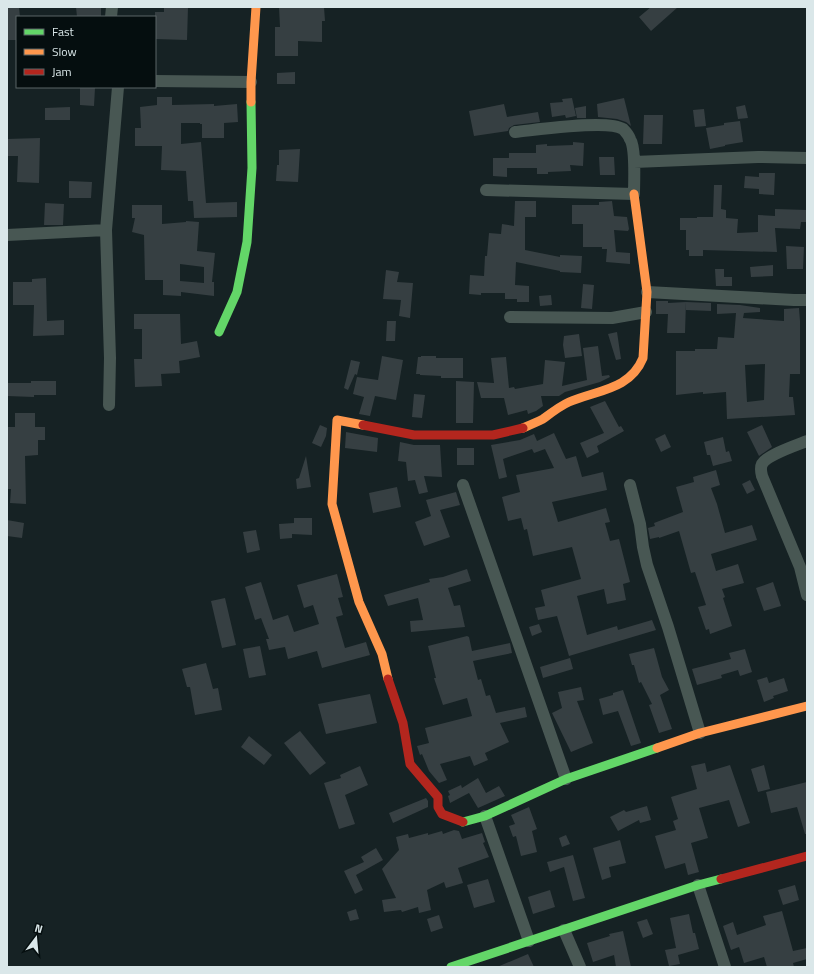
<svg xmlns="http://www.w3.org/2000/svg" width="814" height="974" font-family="'Titillium Web',sans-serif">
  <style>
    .building { fill: #363f42; fill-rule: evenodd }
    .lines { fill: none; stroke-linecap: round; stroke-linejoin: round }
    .street { stroke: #485753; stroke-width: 12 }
    .fast { stroke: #63d668; stroke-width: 9 }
    .slow { stroke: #ff974d; stroke-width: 9 }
    .jam { stroke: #b3261e; stroke-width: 9 }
  </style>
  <rect width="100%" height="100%" fill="#162224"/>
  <!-- building -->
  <path class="building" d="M 7,7 L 19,7 L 20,17 L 17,17 L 17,40 L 7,40 Z
    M 76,7 L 101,7 L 101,17 L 77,17 Z
    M 164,7 L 188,7 L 187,40 L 155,39 L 155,12 L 164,12 Z
    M 279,7 L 324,7 L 325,21 L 322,21 L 322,42 L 298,41 L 298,56 L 275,56 L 275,27 L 280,27 Z
    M 651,7 L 678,7 L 651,31 L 639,17 Z
    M 295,72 L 295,84 L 277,84 L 277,73 Z
    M 80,88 L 95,88 L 94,106 L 80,105 Z
    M 157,97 L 172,97 L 172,105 L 214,104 L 214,106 L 237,104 L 238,122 L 224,123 L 224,138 L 202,138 L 202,124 L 200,124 L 200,123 L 181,123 L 181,144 L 201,142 L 206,203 L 237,202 L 237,217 L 194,218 L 193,201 L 188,201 L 186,171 L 161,170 L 162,146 L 135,146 L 135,128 L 141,128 L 140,107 L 157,105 Z
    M 572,98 L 576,116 L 566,118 L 565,115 L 552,117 L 550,103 L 563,102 L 562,99 Z
    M 624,98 L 631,126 L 626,122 L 617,119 L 598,117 L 597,104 Z
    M 504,104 L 507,117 L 538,112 L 540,122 L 514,125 L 509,128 L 508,131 L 474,136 L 469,111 Z
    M 745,105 L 748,118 L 738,119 L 736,107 Z
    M 586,106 L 586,118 L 577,118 L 575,108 Z
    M 70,107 L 70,120 L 45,120 L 45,108 Z
    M 704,109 L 706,126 L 695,127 L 693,110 Z
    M 644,115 L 663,115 L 662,144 L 643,144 Z
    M 740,121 L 743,142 L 725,145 L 725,146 L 710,149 L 706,128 L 724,125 L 724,123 Z
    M 40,138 L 39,183 L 17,182 L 18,156 L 7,156 L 7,139 Z
    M 573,142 L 584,143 L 583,166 L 570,165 L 571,171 L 548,172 L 548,174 L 537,174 L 537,168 L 507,168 L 507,177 L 493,176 L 493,158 L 509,158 L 509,153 L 536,153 L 536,145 L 547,144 L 547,146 L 573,145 Z
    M 300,149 L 298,182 L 276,181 L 277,165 L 279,165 L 279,150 Z
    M 599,157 L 614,157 L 615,175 L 600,175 Z
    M 759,173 L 775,173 L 774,195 L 759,194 L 759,189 L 744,188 L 745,176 L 759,177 Z
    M 69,181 L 92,182 L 91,198 L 69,198 Z
    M 714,185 L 722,185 L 721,209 L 726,210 L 726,218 L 738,219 L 737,233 L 758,232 L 758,215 L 775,216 L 775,209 L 807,210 L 807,222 L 801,222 L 800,229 L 775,228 L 777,252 L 703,250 L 703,256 L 689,256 L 689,250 L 686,250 L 686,230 L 680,230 L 680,218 L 697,218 L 697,217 L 713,217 Z
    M 515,201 L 536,201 L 536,217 L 525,217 L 525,250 L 560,257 L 560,255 L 582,256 L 581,273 L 560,272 L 560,271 L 516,262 L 515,285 L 529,286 L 529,302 L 517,302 L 517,299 L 505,299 L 505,293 L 481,293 L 481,295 L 469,294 L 470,275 L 484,276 L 485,256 L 487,256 L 489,233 L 501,234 L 502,224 L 514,226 Z
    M 612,201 L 614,216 L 627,217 L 629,229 L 628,231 L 614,230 L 616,252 L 630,253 L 630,264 L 606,262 L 607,249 L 602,249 L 602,247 L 583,247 L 583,224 L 572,224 L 572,205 L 599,205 L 599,202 Z
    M 45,203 L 64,204 L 63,225 L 44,225 Z
    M 132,205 L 162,205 L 162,224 L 186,222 L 186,221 L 199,222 L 197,251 L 215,253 L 212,282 L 214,282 L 214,296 L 181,292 L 181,296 L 163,295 L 163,280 L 145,280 L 144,235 L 132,232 L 135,218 L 132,218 ZM 180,264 L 204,267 L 204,283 L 180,281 Z
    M 786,246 L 804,247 L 803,269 L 787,269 Z
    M 773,265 L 773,276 L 751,277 L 750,267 Z
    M 715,269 L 724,269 L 724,277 L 732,277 L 732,286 L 716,286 Z
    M 386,270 L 399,272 L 397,282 L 413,283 L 410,318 L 399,316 L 401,300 L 383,299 Z
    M 46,278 L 47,321 L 64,320 L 64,335 L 33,336 L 34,305 L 13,305 L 13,282 L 32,282 L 32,279 Z
    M 583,284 L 594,285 L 592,309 L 581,308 Z
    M 551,295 L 552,305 L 540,306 L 539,296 Z
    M 656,301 L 668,301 L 668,303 L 686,302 L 685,333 L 667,333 L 668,314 L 656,314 Z
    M 686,302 L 711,303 L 711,311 L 686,310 Z
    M 717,304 L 740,305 L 760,308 L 760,312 L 744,313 L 743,318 L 784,321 L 784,309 L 799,308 L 800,321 L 800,374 L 790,374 L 789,397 L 793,397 L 795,415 L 727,419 L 726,392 L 703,394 L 703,392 L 676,395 L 676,351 L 695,351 L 695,349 L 717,349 L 718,337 L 734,338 L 736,313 L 717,314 ZM 765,364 L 764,400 L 747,402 L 745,365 Z
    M 134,314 L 180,314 L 181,344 L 197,341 L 200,357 L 179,361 L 180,373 L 161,374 L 162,386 L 135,387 L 134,359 L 142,359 L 142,329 L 134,329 Z
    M 387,321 L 396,321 L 395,341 L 386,341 Z
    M 617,332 L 621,359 L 616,360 L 608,334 Z
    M 579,334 L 582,356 L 565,358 L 563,345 L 564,336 Z
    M 598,346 L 602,376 L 609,375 L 610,377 L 600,382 L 565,392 L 559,396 L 541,396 L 543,406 L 536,411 L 528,414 L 527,410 L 508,415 L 504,398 L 481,398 L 477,382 L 494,383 L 491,358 L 506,357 L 509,388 L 514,387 L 515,389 L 543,384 L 545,360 L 565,362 L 562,386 L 587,380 L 583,348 Z
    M 382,356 L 403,360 L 396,400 L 375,396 L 370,416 L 359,414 L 364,397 L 353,394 L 357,377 L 378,380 Z
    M 421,356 L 436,356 L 436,358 L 463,358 L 463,378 L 441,378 L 441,376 L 420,375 L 420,374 L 416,374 L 418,357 L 421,357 Z
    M 351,360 L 360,362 L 357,375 L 355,374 L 348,390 L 344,388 Z
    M 31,381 L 56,381 L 56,395 L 34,395 L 34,397 L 7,396 L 7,383 L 31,383 Z
    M 456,381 L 474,382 L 473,423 L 456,423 Z
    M 414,394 L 425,395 L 422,418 L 412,417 Z
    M 605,401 L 619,427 L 621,426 L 624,431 L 597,446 L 599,452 L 587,458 L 580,443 L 604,433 L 590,407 Z
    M 15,413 L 35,413 L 35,427 L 45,427 L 45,440 L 38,440 L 38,455 L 25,456 L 26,504 L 10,503 L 11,489 L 7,489 L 7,427 L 15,427 Z
    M 320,425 L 327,428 L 326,436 L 321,447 L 312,443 Z
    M 762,425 L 772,447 L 759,456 L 747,432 Z
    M 346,432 L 378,438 L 377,452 L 345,448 Z
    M 554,433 L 566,459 L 576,456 L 582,477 L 603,472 L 607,490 L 552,502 L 558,522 L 606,508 L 610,522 L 605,523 L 610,541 L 619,539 L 630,582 L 623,584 L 626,600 L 607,604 L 604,589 L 577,596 L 587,635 L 617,626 L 618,630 L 652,620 L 656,630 L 569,656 L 557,616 L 538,620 L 535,608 L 545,606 L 541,590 L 581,579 L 572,547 L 533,556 L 527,529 L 524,530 L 521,518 L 508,521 L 502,497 L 520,492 L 516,475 L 554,468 L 545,449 L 534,453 L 532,449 L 503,459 L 507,477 L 499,479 L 491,445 L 520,440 L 534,434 L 537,441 Z
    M 665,434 L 671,447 L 661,452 L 655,439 Z
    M 723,437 L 726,452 L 729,451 L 732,461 L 713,466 L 710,455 L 707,455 L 704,442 Z
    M 400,442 L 414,445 L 440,445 L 442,477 L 424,476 L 428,492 L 419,494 L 415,480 L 408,481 L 406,462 L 398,461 Z
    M 457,448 L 474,448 L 474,465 L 457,465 Z
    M 306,456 L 311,487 L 297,489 L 296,479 L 299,478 Z
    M 716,470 L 720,485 L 711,488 L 717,504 L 725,533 L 752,525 L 757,540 L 711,554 L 716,571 L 738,564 L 744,583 L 722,589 L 725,597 L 723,598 L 732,626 L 710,634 L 709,629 L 706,630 L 698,607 L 706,605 L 695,572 L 691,573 L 679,531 L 659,538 L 659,537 L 650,539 L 648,528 L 655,526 L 654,523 L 683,512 L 676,487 L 694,482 L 693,477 Z
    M 750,480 L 755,490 L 747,494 L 742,484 Z
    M 397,487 L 401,507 L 373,513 L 369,493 Z
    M 456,492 L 460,505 L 440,510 L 450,537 L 424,546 L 415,522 L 431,516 L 426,500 Z
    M 294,518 L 312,518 L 312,535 L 292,534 L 292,538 L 280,539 L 279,524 L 294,523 Z
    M 7,520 L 24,523 L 22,538 L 7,536 Z
    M 256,530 L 260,550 L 247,553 L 243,532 Z
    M 467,569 L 471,581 L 448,588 L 454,606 L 460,605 L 465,627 L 411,632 L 410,621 L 423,620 L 418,598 L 388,606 L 384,595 L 430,582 L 429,579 L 443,577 Z
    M 337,574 L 343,597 L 338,598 L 343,615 L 336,617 L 345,648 L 366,642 L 370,655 L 322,668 L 317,651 L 288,659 L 285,647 L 269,650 L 266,639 L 269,639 L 261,618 L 255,620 L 245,587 L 261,582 L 273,620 L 288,615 L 294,632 L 319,624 L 313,605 L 304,608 L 297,585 Z
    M 773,582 L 781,606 L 764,611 L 756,588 Z
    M 225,598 L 236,645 L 222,648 L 211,601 Z
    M 539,624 L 542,632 L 532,636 L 529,627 Z
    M 467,636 L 469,637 L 472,651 L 510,643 L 512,653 L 473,661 L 478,680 L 481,679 L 486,696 L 490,695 L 496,713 L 525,707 L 527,717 L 500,723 L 509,742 L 485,753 L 488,760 L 474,766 L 470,756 L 440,764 L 447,780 L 439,783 L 429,771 L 422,754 L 420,755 L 417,746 L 429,743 L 425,728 L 472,716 L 467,698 L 443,705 L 434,678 L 436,678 L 428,646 Z
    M 260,646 L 266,675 L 249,678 L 243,649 Z
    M 654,648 L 662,677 L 669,690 L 660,695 L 672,729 L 659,733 L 649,705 L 652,704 L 641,682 L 639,683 L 634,665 L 632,665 L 629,654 Z
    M 745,649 L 752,672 L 740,676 L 738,670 L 721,675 L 722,678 L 697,685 L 692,669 L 731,659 L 729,653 Z
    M 570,658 L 573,669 L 543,678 L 540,667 Z
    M 206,663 L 213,689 L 218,688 L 222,710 L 195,715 L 190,687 L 187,687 L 182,669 Z
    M 767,677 L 769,683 L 784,678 L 788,691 L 773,696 L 774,698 L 764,702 L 757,680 Z
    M 581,687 L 584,700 L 577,701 L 593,743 L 571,752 L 552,713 L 562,708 L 558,692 Z
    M 623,690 L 641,743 L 631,746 L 618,711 L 603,715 L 599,699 L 613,695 L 613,693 Z
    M 370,694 L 377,723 L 326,734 L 318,704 Z
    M 300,731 L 326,763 L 310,775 L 284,743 Z
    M 249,736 L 272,755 L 264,765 L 241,747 Z
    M 705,763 L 707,772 L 730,765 L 750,823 L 738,827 L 729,800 L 699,808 L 708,838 L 691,843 L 699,872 L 688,875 L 685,863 L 665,869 L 655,836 L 676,830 L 673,821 L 678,819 L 671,797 L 697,789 L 691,766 Z
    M 764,765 L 770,789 L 758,792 L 751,769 Z
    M 360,766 L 368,785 L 345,795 L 355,824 L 339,829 L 324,783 L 341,778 L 340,775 Z
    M 478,778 L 486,793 L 499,786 L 505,796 L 478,808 L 469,793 L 450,803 L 448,796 L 450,795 L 448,791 L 461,785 L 462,788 Z
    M 807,782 L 807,834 L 805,834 L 797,807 L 771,813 L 766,792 Z
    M 426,798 L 428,801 L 428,807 L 393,823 L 389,813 Z
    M 647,806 L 651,820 L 640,823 L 639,820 L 618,831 L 610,817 L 624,810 L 626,812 Z
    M 529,807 L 537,829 L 532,831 L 537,852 L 521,856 L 516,836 L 513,837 L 509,826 L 515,824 L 511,815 Z
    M 454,830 L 459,831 L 462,839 L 482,833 L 485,842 L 483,843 L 489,857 L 458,868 L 463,883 L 446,888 L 444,882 L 427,890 L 431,910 L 419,913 L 418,907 L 402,912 L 401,910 L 384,912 L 382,900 L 396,898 L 382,869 L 399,850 L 396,837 L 408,834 L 409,838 L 428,833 L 428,835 L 442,831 L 443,834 Z
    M 566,835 L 570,844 L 562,847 L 559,838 Z
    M 620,840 L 626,863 L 609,867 L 611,877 L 602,880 L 593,848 Z
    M 376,848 L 383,860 L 356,875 L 363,890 L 355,894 L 344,871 L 364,862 L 361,857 Z
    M 573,855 L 585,898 L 573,901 L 564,867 L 550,872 L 547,862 Z
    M 488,879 L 495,902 L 474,908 L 467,885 Z
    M 795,885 L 799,900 L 783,905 L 778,890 Z
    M 550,890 L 555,907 L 533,914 L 528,897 Z
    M 356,909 L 359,919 L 350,921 L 347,912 Z
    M 782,911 L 793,951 L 807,948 L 807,959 L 793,963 L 794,967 L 767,967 L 764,957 L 744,963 L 739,947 L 731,950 L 723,926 L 733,922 L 737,935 L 766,925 L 763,916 Z
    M 689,914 L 693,933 L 695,933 L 699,949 L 678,955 L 680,964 L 669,966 L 665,950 L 676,948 L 670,918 Z
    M 439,915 L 443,928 L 431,932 L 427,919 Z
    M 647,919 L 653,934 L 643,938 L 637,922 Z
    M 623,931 L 631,967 L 616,967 L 614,955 L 593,962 L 587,943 L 610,936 L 609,934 Z
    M 528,954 L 534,967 L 497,967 Z"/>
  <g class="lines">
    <!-- street -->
    <path class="street" d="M 111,17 L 112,7
      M 155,81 L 251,82
      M 634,162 L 758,157 L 807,158
      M 486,190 L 634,194 C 634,182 636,148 630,139 C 629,136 625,131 623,129 C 608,119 536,130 515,132
      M 106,230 L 110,358 L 109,405
      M 7,235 L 106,230 L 118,87
      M 647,292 L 794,300 L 807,300
      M 510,317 L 612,318 L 646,312
      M 807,441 C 797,445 767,455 762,464 C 760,468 761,472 762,476 L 800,567 L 807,595
      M 463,485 L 566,779
      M 630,485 L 640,524 L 643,547 L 647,565 L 668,627 L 700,733
      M 485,816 L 529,941
      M 698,885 L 725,967
      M 564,930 L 580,967"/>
    <!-- fast -->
    <path class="fast" d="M 219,332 L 237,292 L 247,242 L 252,168 L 251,102
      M 463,822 L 485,816 L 566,779 L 657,748
      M 451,967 L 698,885 L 721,879"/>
    <!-- slow -->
    <path class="slow" d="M 251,102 L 251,82 L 256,7
      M 363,425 L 337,420 L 332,504 L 359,602 L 382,654 L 388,679
      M 523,428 C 530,425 537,422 543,419 C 551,413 560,406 569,402 C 597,390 630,390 643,358 L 647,292 L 634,194
      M 657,748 L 700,733 L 807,706"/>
    <!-- jam -->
    <path class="jam" d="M 363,425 L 414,435 L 493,435 L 523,428
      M 388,679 L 403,723 L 410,764 L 438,797 L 438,807 L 442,814 L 463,822
      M 721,879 L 807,856"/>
  </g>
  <!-- border -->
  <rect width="814" height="974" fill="none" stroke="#dae7e9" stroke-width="16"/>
  <!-- legend -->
  <rect x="16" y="16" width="140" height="72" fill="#050e0f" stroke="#5a6566"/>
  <rect x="24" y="29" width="20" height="6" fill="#63d668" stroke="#5a6566"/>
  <text x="52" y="36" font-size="12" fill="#dae7e9">Fast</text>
  <rect x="24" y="49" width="20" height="6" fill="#ff974d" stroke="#5a6566"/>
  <text x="52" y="56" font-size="12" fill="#dae7e9">Slow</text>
  <rect x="24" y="69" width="20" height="6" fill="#b3261e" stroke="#5a6566"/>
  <text x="52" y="76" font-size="12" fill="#dae7e9">Jam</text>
  <!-- north arrow -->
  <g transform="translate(36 938) rotate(16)" stroke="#050e0f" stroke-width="3" paint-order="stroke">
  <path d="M0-3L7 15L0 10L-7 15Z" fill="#dae7e9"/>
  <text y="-6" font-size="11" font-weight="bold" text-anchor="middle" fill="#dae7e9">N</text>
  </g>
</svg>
